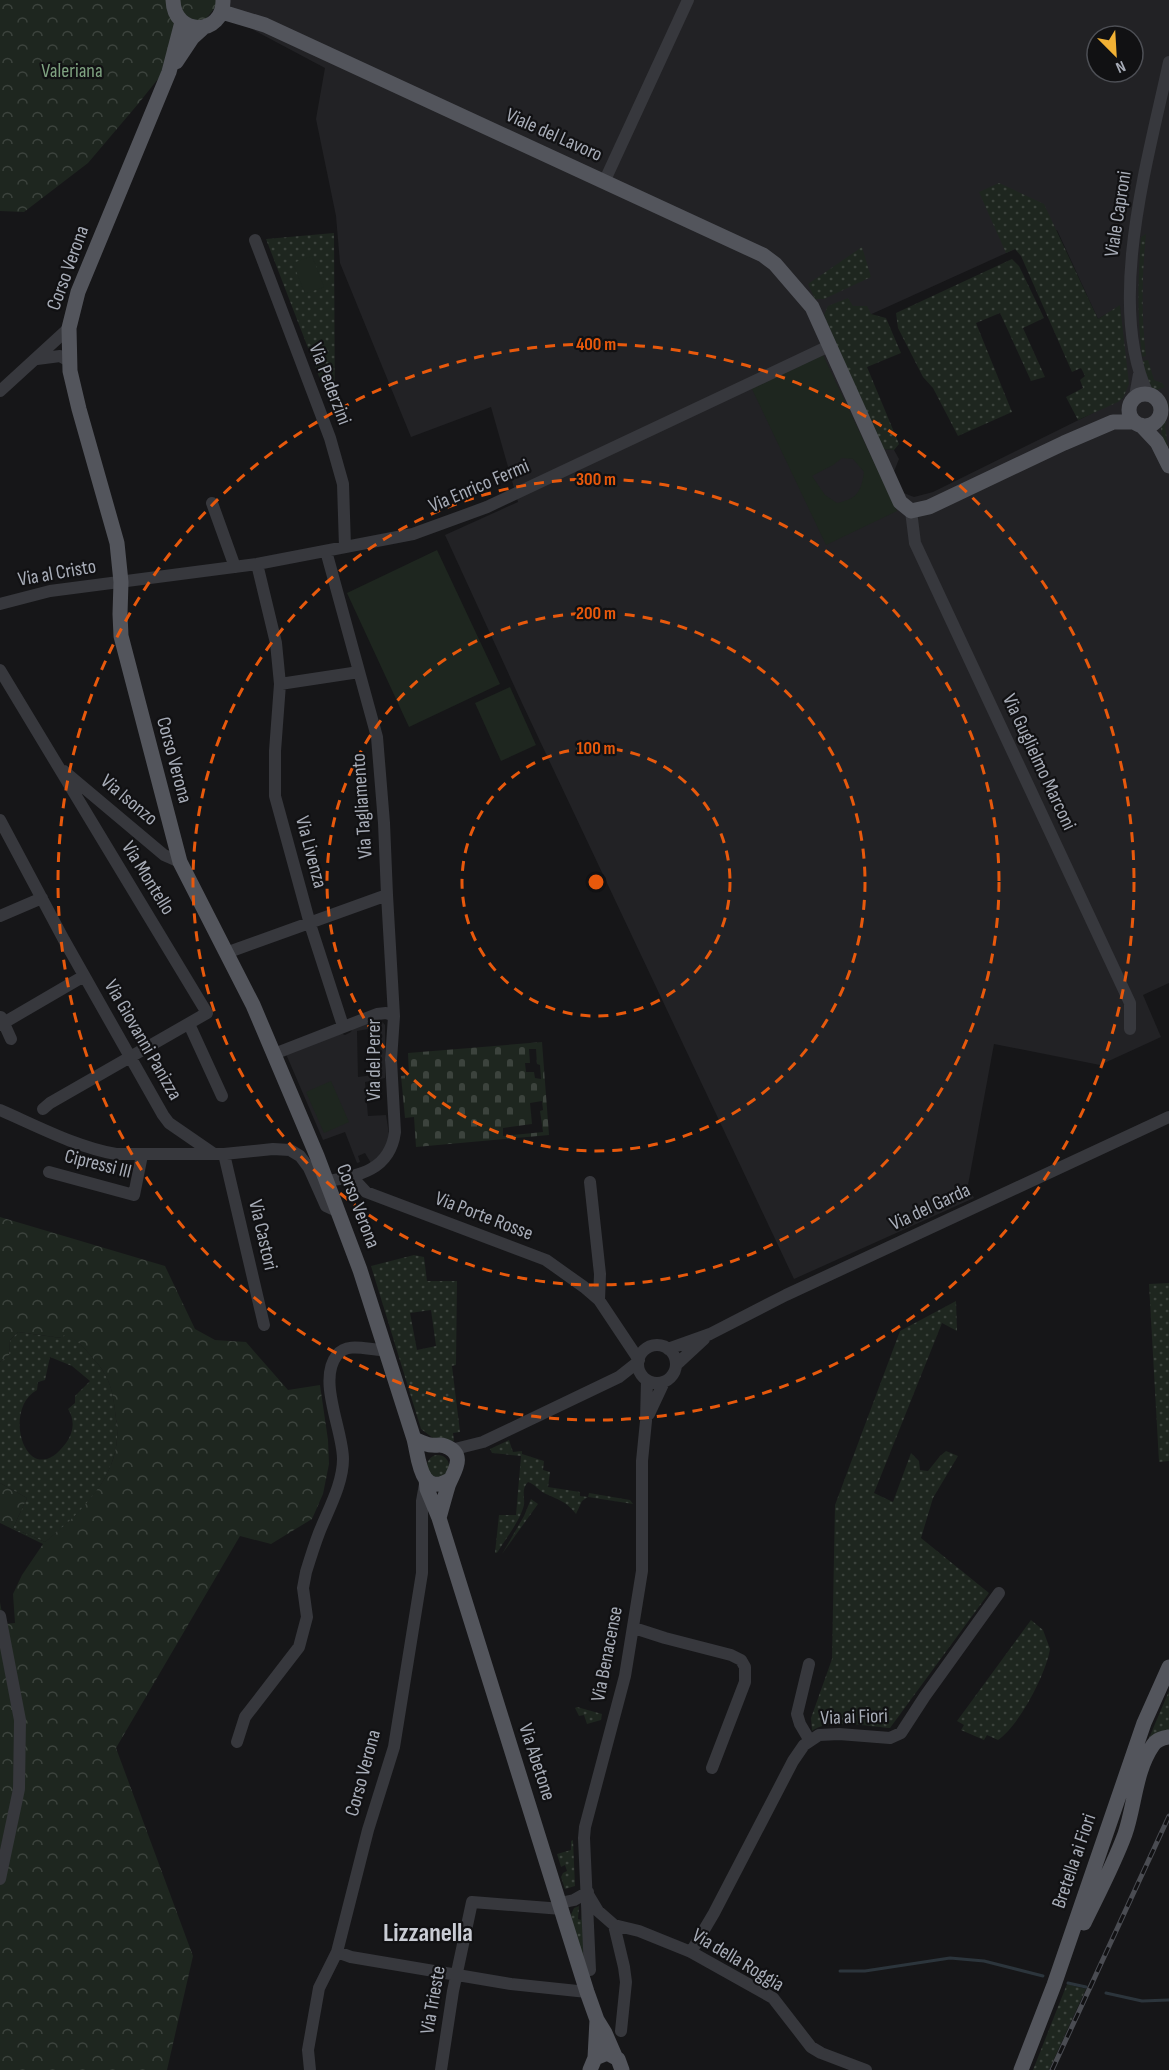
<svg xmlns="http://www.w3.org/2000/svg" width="1169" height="2070" font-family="'Sofia Sans Condensed',sans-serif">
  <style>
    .built { fill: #222225; fill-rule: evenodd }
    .grass { fill: url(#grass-dots); fill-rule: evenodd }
    .forest { fill: url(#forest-crowns) }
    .cemetery { fill: url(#cemetery-stones); fill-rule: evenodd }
    .green { fill: #1e261f; fill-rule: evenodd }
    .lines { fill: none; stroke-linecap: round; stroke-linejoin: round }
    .stream { stroke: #2c353c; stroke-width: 3 }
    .minor { stroke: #37383d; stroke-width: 12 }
    .major { stroke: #53555c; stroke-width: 15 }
    .rail-casing { stroke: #4a4c52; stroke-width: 5 }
    .rail { stroke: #111113; stroke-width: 3; stroke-dasharray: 9; stroke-linecap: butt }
    .ring { fill: none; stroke: #e8590c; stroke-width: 3; stroke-dasharray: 10 8 }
    .labels { text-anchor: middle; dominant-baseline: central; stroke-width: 4.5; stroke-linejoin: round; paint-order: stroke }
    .park-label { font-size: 20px; fill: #7fa381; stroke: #111113 }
    .street-label { font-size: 20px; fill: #a8adb8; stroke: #111113 }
    .district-label { font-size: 26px; font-weight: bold; fill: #c9ccd4; stroke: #111113 }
    .centre { fill: #e8590c; stroke: #111113; stroke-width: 3 }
    .ring-label { font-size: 18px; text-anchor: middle; font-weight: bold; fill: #e8590c; stroke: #111113; stroke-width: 4.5; stroke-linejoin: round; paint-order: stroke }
  </style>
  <defs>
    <pattern id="grass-dots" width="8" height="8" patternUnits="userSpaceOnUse" patternTransform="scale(1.5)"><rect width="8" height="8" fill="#1e261f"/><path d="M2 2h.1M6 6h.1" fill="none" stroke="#3c433d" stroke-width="1.8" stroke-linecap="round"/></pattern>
    <pattern id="forest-crowns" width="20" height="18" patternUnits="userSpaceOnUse" patternTransform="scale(1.5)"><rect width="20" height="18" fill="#1e261f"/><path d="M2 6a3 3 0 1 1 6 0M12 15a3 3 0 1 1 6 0" fill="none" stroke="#3c433d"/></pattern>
    <pattern id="cemetery-stones" width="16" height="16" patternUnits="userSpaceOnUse" patternTransform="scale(1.5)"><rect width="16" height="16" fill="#1e261f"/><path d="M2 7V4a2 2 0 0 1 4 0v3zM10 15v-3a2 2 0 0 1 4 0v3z" fill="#3c433d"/></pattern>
  </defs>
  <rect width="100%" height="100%" fill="#161618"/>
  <!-- built -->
  <path class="built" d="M 221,0 L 1169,0 L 1169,983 L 1143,995 L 1161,1037 L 1100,1065 L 994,1044 L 968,1185 L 974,1198 L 794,1279 L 522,703 L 445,535 L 518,502 L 491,407 L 411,437 L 340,263 L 336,216 L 316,119 L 325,68 L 214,9 ZM 1097,36 L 1133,36 L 1133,72 L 1097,72 ZM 1057,230 L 1098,319 L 1120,306 L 1123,398 L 933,492 L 914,497 L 901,492 L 893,474 L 899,459 L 894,450 L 882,449 L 832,332 Z
    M 376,1019 L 381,1020 L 385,1025 L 385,1078 L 365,1082 L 368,1116 L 386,1115 L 389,1134 L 387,1147 L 371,1163 L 365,1153 L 358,1156 L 360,1162 L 357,1163 L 345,1132 L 323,1140 L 286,1054 L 338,1032 L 345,1035 L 351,1032 L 353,1027 ZM 380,1027 L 381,1074 L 358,1077 L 357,1031 Z"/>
  <!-- grass -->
  <path class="grass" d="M 999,183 L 1044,204 L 1098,319 L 1120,305 L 1129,384 L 1123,398 L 1118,402 L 1078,420 L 1066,397 L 1083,388 L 1080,380 L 1085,376 L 1081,368 L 1072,372 L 1021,256 L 1015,249 L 1006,253 L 979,192 Z
    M 334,233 L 335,418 L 266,239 Z
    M 1146,234 C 1142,275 1141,315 1146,356 L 1142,357 C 1137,316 1138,278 1141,237 Z
    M 862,247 L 871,277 L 824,299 L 815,299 L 808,284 Z
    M 1012,259 L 1019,266 L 1044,318 L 1023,328 L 1045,377 L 1031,381 L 1000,313 L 976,323 L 1012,412 L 958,436 L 933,388 L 923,377 L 898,328 L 896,313 Z
    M 848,298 L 853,306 L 867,306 L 871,314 L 886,318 L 901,353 L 867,367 L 899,444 L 894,450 L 882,449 L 824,315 L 828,306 Z
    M 1148,360 L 1154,380 L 1162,383 L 1165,387 L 1157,390 L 1151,389 L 1142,361 Z
    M 1169,402 L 1165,427 L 1169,454 C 1158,431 1159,425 1169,402 Z
    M 414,1255 L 424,1257 L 427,1281 L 457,1281 L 456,1365 L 452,1366 L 460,1432 L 453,1433 L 454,1441 L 433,1438 L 421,1429 L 371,1266 ZM 431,1310 L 436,1346 L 417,1350 L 410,1313 Z
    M 1169,1283 L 1169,1461 L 1159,1462 L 1149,1284 Z
    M 956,1301 L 957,1331 L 942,1323 L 874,1493 L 893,1502 L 911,1453 L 919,1461 L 920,1470 L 928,1471 L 940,1456 L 946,1451 L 958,1456 L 933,1498 L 921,1538 L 989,1593 L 890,1728 C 871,1727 827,1718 812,1731 L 811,1718 L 832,1659 L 835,1505 L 900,1331 Z
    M 18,1332 L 61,1338 L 64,1334 C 78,1338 89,1354 98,1364 C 110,1379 113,1392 115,1411 C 116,1420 118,1430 117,1439 C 114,1482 77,1517 45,1542 L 13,1528 L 27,1498 L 0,1483 L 0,1362 L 9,1355 L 10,1340 ZM 50,1357 L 72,1366 L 90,1381 L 75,1396 L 75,1403 L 68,1409 C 75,1420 74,1432 66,1443 C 28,1495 0,1410 37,1390 L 38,1382 L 45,1380 Z
    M 509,1440 L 513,1452 L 522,1451 L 522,1454 L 544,1461 L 543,1470 L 550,1472 L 548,1487 L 580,1492 L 580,1496 L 588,1497 L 589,1493 L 630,1500 L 633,1504 L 588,1497 L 582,1501 L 576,1514 C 565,1500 558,1500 544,1493 C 538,1490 535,1484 528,1482 C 521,1489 525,1496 524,1505 C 521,1519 505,1540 497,1553 L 495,1553 L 499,1515 L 516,1515 L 521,1456 L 492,1453 L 490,1449 Z
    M427 1466a11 11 0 1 1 22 0a11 11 0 1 1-22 0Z
    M 531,1499 L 538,1504 L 502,1554 L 524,1516 Z
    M 1031,1620 L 1043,1630 L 1050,1649 C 1046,1674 1019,1726 998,1740 L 987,1735 L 984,1740 L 961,1730 L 964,1725 L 957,1721 Z
    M 1169,1691 L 1169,1732 L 1146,1745 Z
    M 577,1707 L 602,1714 L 601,1720 L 587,1724 L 584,1715 L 579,1716 L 575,1708 Z
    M 573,1840 L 575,1886 L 565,1889 L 561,1877 L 563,1873 L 567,1871 L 565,1865 L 561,1867 L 557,1854 L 571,1850 L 571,1841 Z
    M 579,1906 L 578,1919 L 581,1920 L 582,1908 L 587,1950 L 583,1960 L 570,1917 L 574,1908 Z
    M 1067,1984 L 1086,1989 L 1049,2070 L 1033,2070 Z"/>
  <!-- forest -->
  <path class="forest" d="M 0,0 L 221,0 L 138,104 L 88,163 L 24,212 L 0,211 Z
    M 0,1217 L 165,1266 L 195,1329 L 215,1340 L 246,1342 L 288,1390 L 320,1385 L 328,1440 L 329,1464 L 323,1494 L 312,1519 L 271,1544 L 240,1536 L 116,1748 L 193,1956 L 167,2070 L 0,2070 L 0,1602 L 4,1624 L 15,1623 L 13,1594 L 22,1575 L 43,1544 L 0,1523 L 0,1483 L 27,1498 L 13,1528 L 45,1542 C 77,1516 114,1482 117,1439 C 118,1430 116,1420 115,1411 C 113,1393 110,1379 98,1364 C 89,1354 78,1338 64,1335 L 62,1338 L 18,1332 L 10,1340 L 9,1355 L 0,1362 Z"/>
  <!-- cemetery -->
  <path class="cemetery" d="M 542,1042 L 549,1135 L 416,1147 L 414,1117 L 405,1118 L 401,1076 L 409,1075 L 408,1053 ZM 529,1049 L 536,1049 L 537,1064 L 540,1065 L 541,1079 L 535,1078 L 534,1072 L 526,1072 L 525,1063 L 530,1063 ZM 542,1101 L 543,1110 L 540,1111 L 543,1132 L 503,1136 L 503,1128 L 532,1124 L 530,1103 Z"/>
  <!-- green -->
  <path class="green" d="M 312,256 L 324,287 L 305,294 L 293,263 Z
    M 823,355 L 897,511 L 826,545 L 752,389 ZM 842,458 L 853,459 L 864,472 C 861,492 857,499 837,503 L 825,495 L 812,476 L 833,465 Z
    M 437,550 L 500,684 L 409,727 L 347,593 Z
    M 510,687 L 536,745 L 501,761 L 475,703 Z
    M 331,1081 L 349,1122 L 324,1133 L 306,1092 Z"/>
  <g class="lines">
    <!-- stream -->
    <path class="stream" d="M 840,1971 L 865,1971 L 950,1958 L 984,1961 L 1043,1976
      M 1068,1983 L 1086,1987
      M 1106,1993 L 1142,2001 L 1169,2000"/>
    <!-- minor -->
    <path class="minor" d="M 605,180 L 688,0
      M 255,240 L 330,438 L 343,484 L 345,547
      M 37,359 L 60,356 L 69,361
      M 0,391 L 69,328
      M 1148,394 C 1105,304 1149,156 1169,62
      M 1135,396 L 1139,374
      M 212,503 L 235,567
      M 911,511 L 915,543 L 1130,1003 L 1130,1029
      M 257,564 L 276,643 L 280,684 L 275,751 L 275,796 L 310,924 L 343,1026
      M 0,604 L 50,591 L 257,564 L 413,534 L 487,507 L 829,346
      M 0,670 L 207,1013 L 50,1103 L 43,1109
      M 280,684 L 359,672
      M 64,771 L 164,855 L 180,862
      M 0,820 L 64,940 L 163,1115 L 169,1123 L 214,1154
      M 0,916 L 42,898
      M 226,953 L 387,895 L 384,823 L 377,737 L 326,551
      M 1,1017 L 11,1039
      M 189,1024 L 222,1096
      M 0,1025 L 84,976
      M 274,1054 L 377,1014 L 386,1013 L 394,1016
      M 0,1110 C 37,1126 76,1147 116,1154 L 224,1154 L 273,1149 L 290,1150 L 300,1156 L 309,1168 L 326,1206 L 339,1212
      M 224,1154 L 264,1325
      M 49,1172 L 134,1195 L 142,1155
      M 352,1177 L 366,1192 L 546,1260 L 584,1287 L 599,1300 L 639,1360
      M 327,1181 C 359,1176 390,1170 395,1132 L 391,1060 L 394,1016 L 387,895
      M 590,1182 L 600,1274 L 599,1300
      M638 1364a19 19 0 1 1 38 0a19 19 0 1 1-38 0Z
      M 668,1349 L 710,1334 L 786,1295 L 1169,1117
      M 677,1364 L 704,1339
      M 649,1414 L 664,1382
      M 451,1450 L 483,1442 L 619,1377 L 638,1362
      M 0,1616 L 20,1720 L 19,1789 L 0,1879
      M 634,1628 L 665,1638 L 731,1655 L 741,1660 L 745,1667 L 745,1682 L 712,1768
      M 809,1664 L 797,1714 L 800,1724 L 810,1741
      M 237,1742 L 245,1717 L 299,1647 L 307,1617 L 303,1588 L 306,1572 C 310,1559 314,1546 319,1533 C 328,1510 343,1484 343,1459 C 343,1430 317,1380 337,1355 C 348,1341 370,1351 385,1350
      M 589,1896 L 598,1911 L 614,1925 L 639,1931 L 691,1952 L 773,1998 L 811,2047 L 821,2053 L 866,2070
      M 560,1903 L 574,1900 L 588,1892
      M 614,1925 L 624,1967 L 626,1982 L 621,2031
      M 337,1952 L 351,1957 L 511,1984 L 587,1992
      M 691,1952 L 714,1913 L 793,1761 L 804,1745 L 819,1735 L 839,1734 L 890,1738 L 901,1733 L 925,1696 L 999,1593
      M 590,1970 L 584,1838 L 585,1827 L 625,1676 L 642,1571 L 642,1461 L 646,1421 L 647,1380
      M 310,2070 L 308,2050 L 319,1988 L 337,1952 L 368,1830 L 394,1747 L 422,1573 L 422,1501 L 425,1484
      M 441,2070 L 453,1991 L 472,1902 L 562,1909"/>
    <!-- major -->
    <path class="major" d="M 173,0 C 174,37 224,36 223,0
      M 222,12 L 265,25 L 763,255 L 775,264 L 812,307 L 900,502 L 911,511 L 929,507 L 1064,443 L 1113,422 L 1135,422
      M 182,22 L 169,72 L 78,292 L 69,328 L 70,371 L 79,409 L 117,543 L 121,582 L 120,614 L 121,636 L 180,862 L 253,1005 L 317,1156 L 360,1270 L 414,1439 C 419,1457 419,1499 451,1479
      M 176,62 L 192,38 L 203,28
      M1129 410a16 16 0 1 1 32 0a16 16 0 1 1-32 0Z
      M 1141,425 L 1157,442 L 1169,466
      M 414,1439 C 419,1441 426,1445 431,1445 C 436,1446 440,1444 445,1446 C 468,1455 453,1472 448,1486 C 445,1496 442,1507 439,1518
      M 426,1479 L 427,1489 L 439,1518 L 587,1992 L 597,2020 L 605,2033 L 615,2056
      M 1084,1923 C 1098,1894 1114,1864 1125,1834 C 1135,1805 1135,1771 1153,1745 C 1157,1739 1163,1738 1169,1737
      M 595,2058 L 597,2020
      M 590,2070 L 595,2058 L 607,2053 L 618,2059 L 622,2070
      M 1021,2070 L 1054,1985 L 1144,1723 L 1169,1667"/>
    <defs>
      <path id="rail" d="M 1052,2070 L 1169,1816"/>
    </defs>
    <!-- rail casing -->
    <use href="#rail" class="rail-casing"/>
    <!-- rail -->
    <use href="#rail" class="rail"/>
  </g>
  <!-- distance rings -->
  <g class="ring">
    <circle cx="596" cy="882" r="134"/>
    <circle cx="596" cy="882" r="269"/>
    <circle cx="596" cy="882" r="403"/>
    <circle cx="596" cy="882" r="538"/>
  </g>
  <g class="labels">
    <!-- park labels -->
    <g class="park-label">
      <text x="72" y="71">Valeriana</text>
    </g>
    <!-- street labels -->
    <g class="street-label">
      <text transform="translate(554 135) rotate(24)">Viale del Lavoro</text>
      <text transform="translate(1118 214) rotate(-81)">Viale Caproni</text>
      <text transform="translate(68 268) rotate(-70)">Corso Verona</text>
      <text transform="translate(330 384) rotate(69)">Via Pederzini</text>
      <text transform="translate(479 486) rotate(-23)">Via Enrico Fermi</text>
      <text transform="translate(57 573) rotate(-10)">Via al Cristo</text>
      <text transform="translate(174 760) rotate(75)">Corso Verona</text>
      <text transform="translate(1039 762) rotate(65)">Via Guglielmo Marconi</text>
      <text transform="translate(129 800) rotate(40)">Via Isonzo</text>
      <text transform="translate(362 806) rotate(-94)">Via Tagliamento</text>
      <text transform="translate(311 852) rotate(75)">Via Livenza</text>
      <text transform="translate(148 878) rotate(58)">Via Montello</text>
      <text transform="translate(143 1040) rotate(60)">Via Giovanni Panizza</text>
      <text transform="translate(374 1060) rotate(-90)">Via del Perer</text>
      <text transform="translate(98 1164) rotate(14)">Cipressi III</text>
      <text transform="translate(358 1206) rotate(69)">Corso Verona</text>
      <text transform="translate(930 1207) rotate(-25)">Via del Garda</text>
      <text transform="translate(484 1216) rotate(21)">Via Porte Rosse</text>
      <text transform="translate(263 1235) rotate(77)">Via Castori</text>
      <text transform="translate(607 1654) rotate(-79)">Via Benacense</text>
      <text transform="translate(854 1717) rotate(-2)">Via ai Fiori</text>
      <text transform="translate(537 1762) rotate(72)">Via Abetone</text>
      <text transform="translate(363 1773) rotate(-75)">Corso Verona</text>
      <text transform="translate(1074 1861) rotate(-71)">Bretella ai Fiori</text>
      <text transform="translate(738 1960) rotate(31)">Via della Roggia</text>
      <text transform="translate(433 2000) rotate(-80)">Via Trieste</text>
    </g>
    <!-- district labels -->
    <g class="district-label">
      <text x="428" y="1933">Lizzanella</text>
    </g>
  </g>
  <circle cx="596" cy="882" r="9" class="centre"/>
  <g class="ring-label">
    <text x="596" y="350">400 m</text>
    <text x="596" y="485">300 m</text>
    <text x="596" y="619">200 m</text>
    <text x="596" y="754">100 m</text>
  </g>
  <!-- north arrow -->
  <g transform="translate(1115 54) rotate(156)"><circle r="28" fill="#111113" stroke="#4d4f55" stroke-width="1.5"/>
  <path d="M0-4.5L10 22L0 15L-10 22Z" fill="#f2b134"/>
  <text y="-9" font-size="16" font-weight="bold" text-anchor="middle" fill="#a8adb8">N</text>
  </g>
</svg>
